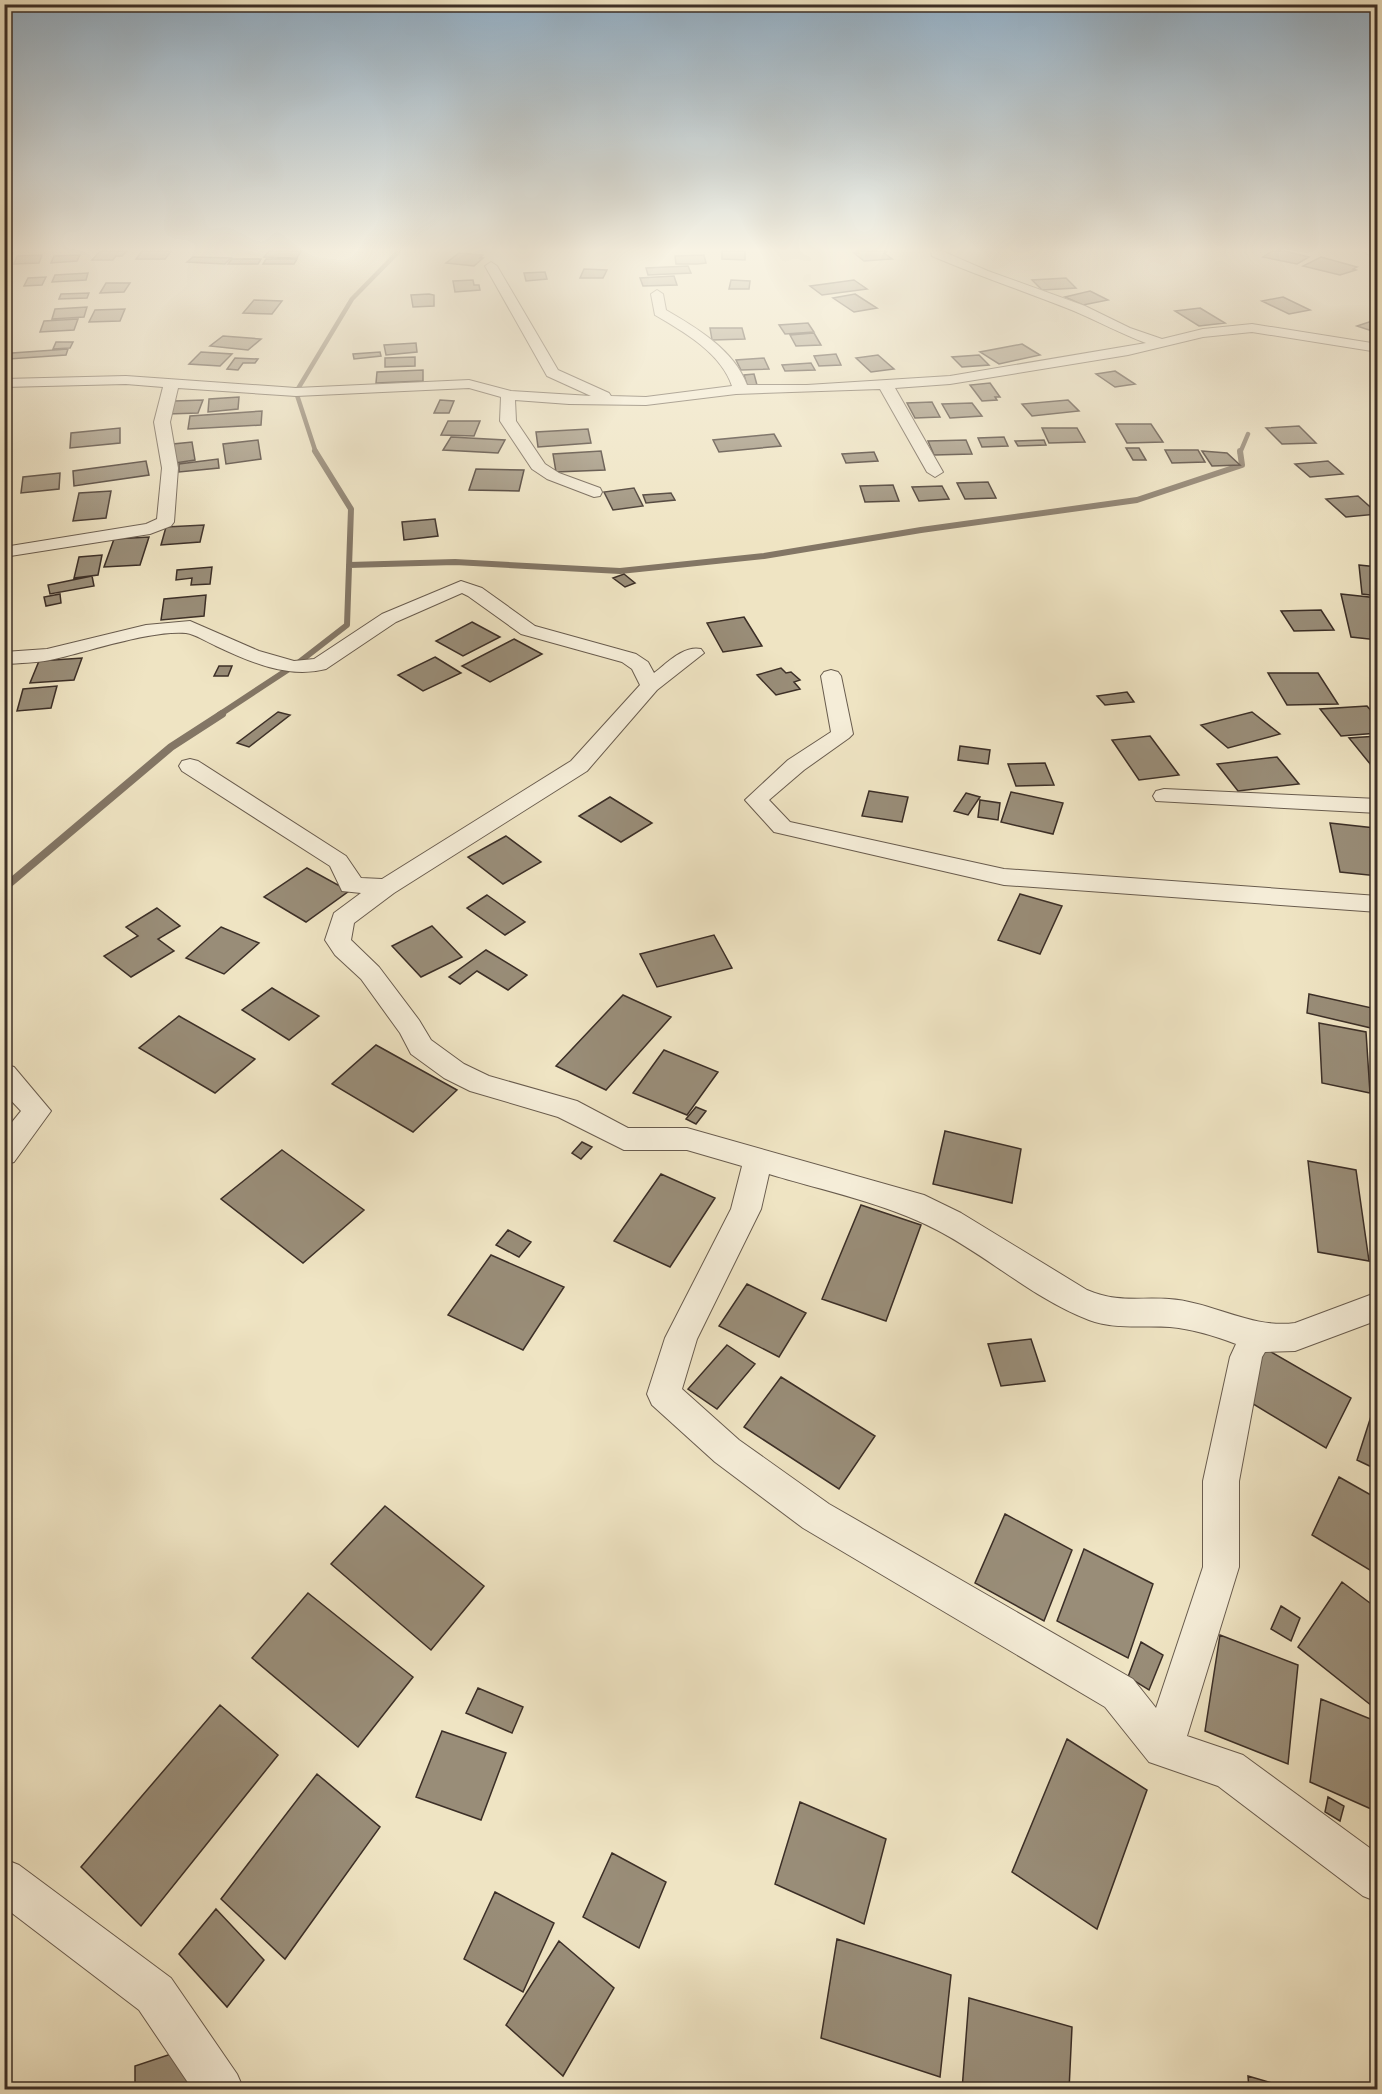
<svg xmlns="http://www.w3.org/2000/svg" width="1382" height="2094" font-family="'Sorts Mill Goudy',serif">
  <style>
    .lines { fill: none; stroke-linecap: round; stroke-linejoin: round }
    .stream-far2 { stroke: #837665; stroke-width: 4.5 }
    .stream-far1 { stroke: #837665; stroke-width: 6 }
    .stream { stroke: #837665; stroke-width: 8 }
    .building { fill: #998d78; stroke: #3c2f27; stroke-width: 1.5 }
    .street-casing { stroke: #695c4e; stroke-width: 2 }
    .street { fill: #f5edd8; fill-rule: evenodd }
  </style>
  <rect width="100%" height="100%" fill="#efe4c3"/>
  <filter id="stains"><feTurbulence type="fractalNoise" baseFrequency=".00333" numOctaves="4"/><feColorMatrix values="0 0 0 0 .2 0 0 0 0 .09 0 0 0 0 .02 0 0 0 .5 -.17"/></filter>
  <radialGradient id="worn" r=".72"><stop offset=".6" stop-color="#630" stop-opacity="0"/><stop offset="1" stop-color="#630" stop-opacity=".3"/></radialGradient>
  <g class="lines">
    <!-- stream-far2 -->
    <path class="stream-far2" d="M 316,453 L 296,392 L 352,299 L 399,251
      M 1240,453 L 1248,434"/>
    <!-- stream-far1 -->
    <path class="stream-far1" d="M 349,565 L 455,562 L 620,571 L 764,556 L 921,530 L 1137,500 L 1242,465 L 1240,451
      M 219,715 L 298,663 L 347,625 L 351,509 L 315,451"/>
    <!-- stream -->
    <path class="stream" d="M 4,888 L 171,747 L 222,714"/>
  </g>
  <!-- building -->
  <path class="building" d="M 100,251 L 127,251 L 122,256 L 116,256 L 113,260 L 92,260 Z
    M 142,251 L 171,251 L 165,259 L 136,259 Z
    M 269,251 L 301,251 L 297,258 L 264,257 Z
    M 722,251 L 745,251 L 745,260 L 722,259 Z
    M 856,251 L 888,251 L 884,253 L 892,259 L 864,261 L 854,253 L 858,253 Z
    M 1272,251 L 1285,251 L 1309,257 L 1297,264 L 1263,257 Z
    M 459,253 L 483,255 L 480,258 L 483,258 L 474,266 L 446,263 Z
    M 42,255 L 39,263 L 14,264 L 17,256 Z
    M 80,255 L 77,261 L 51,263 L 54,256 Z
    M 704,255 L 706,263 L 697,264 L 676,264 L 675,256 Z
    M 193,257 L 231,258 L 225,264 L 187,262 Z
    M 1321,257 L 1357,267 L 1353,269 L 1356,270 L 1340,275 L 1303,266 Z
    M 232,259 L 261,259 L 258,264 L 228,264 Z
    M 266,259 L 297,259 L 294,264 L 263,264 Z
    M 688,266 L 691,273 L 648,275 L 646,268 Z
    M 584,269 L 607,270 L 603,278 L 580,278 Z
    M 545,272 L 547,279 L 526,281 L 524,273 Z
    M 88,273 L 86,280 L 52,282 L 55,275 Z
    M 674,276 L 677,285 L 643,286 L 640,278 Z
    M 46,277 L 42,285 L 24,286 L 28,278 Z
    M 1066,278 L 1076,288 L 1042,290 L 1032,280 Z
    M 473,280 L 474,285 L 479,285 L 480,290 L 455,292 L 453,281 Z
    M 731,280 L 750,281 L 749,289 L 729,289 Z
    M 854,280 L 867,289 L 822,295 L 810,286 Z
    M 106,283 L 130,283 L 124,292 L 100,293 Z
    M 1090,291 L 1108,300 L 1083,305 L 1065,297 Z
    M 89,293 L 87,298 L 59,299 L 61,294 Z
    M 429,294 L 434,295 L 434,306 L 413,307 L 411,295 Z
    M 855,294 L 877,308 L 854,312 L 833,298 Z
    M 1283,297 L 1310,310 L 1289,314 L 1262,301 Z
    M 254,300 L 282,301 L 272,314 L 243,313 Z
    M 87,307 L 84,317 L 52,319 L 55,309 Z
    M 1200,308 L 1225,323 L 1199,326 L 1175,311 Z
    M 125,309 L 120,321 L 89,322 L 95,310 Z
    M 78,319 L 74,330 L 40,332 L 44,321 Z
    M 1378,319 L 1378,333 L 1357,326 Z
    M 808,323 L 814,332 L 785,334 L 779,325 Z
    M 710,328 L 742,328 L 745,339 L 712,340 Z
    M 814,333 L 821,345 L 796,346 L 790,335 Z
    M 223,336 L 261,339 L 248,350 L 210,346 Z
    M 56,342 L 73,342 L 70,348 L 53,349 Z
    M 416,343 L 417,352 L 386,355 L 384,345 Z
    M 1022,344 L 1040,355 L 999,364 L 980,352 Z
    M 68,349 L 66,355 L 9,359 L 12,353 Z
    M 201,352 L 232,354 L 220,366 L 189,364 Z
    M 380,352 L 381,356 L 354,359 L 353,354 Z
    M 836,354 L 841,365 L 819,366 L 814,356 Z
    M 878,355 L 894,369 L 871,372 L 856,358 Z
    M 979,355 L 989,365 L 962,367 L 952,357 Z
    M 415,357 L 415,366 L 385,367 L 385,358 Z
    M 235,358 L 258,359 L 255,363 L 243,363 L 238,370 L 227,369 Z
    M 764,358 L 769,369 L 741,370 L 736,360 Z
    M 811,363 L 815,370 L 785,371 L 782,365 Z
    M 423,370 L 423,381 L 376,383 L 377,372 Z
    M 1115,371 L 1135,384 L 1115,387 L 1096,374 Z
    M 754,374 L 757,385 L 747,385 L 744,375 Z
    M 990,383 L 1000,397 L 995,397 L 997,400 L 982,401 L 970,385 Z
    M 239,397 L 238,409 L 208,412 L 209,399 Z
    M 203,400 L 198,413 L 168,414 L 174,401 Z
    M 440,400 L 454,401 L 449,413 L 434,413 Z
    M 1068,400 L 1079,411 L 1032,416 L 1022,404 Z
    M 932,402 L 940,417 L 915,418 L 907,403 Z
    M 972,403 L 982,416 L 950,418 L 942,404 Z
    M 262,411 L 261,425 L 188,429 L 190,416 Z
    M 448,421 L 480,421 L 474,436 L 441,435 Z
    M 1116,424 L 1151,424 L 1163,442 L 1127,443 Z
    M 1299,426 L 1316,443 L 1282,444 L 1266,428 Z
    M 120,428 L 120,443 L 70,448 L 71,433 Z
    M 1042,428 L 1077,428 L 1085,442 L 1049,443 Z
    M 588,429 L 591,443 L 538,447 L 536,432 Z
    M 774,434 L 781,446 L 719,452 L 713,440 Z
    M 451,437 L 505,440 L 498,453 L 443,450 Z
    M 1004,437 L 1008,446 L 982,447 L 978,438 Z
    M 258,440 L 261,459 L 226,464 L 223,444 Z
    M 966,440 L 972,454 L 934,455 L 928,441 Z
    M 1044,440 L 1046,445 L 1018,446 L 1015,441 Z
    M 192,442 L 195,460 L 175,463 L 173,444 Z
    M 1126,448 L 1139,448 L 1146,460 L 1133,460 Z
    M 1165,450 L 1198,450 L 1205,462 L 1172,463 Z
    M 601,451 L 605,470 L 556,472 L 553,454 Z
    M 1202,451 L 1227,453 L 1240,465 L 1212,466 Z
    M 874,452 L 878,461 L 846,463 L 842,454 Z
    M 218,459 L 219,468 L 179,472 L 179,464 Z
    M 146,461 L 149,475 L 74,486 L 73,471 Z
    M 1328,461 L 1343,474 L 1310,477 L 1295,464 Z
    M 476,469 L 524,470 L 519,491 L 469,490 Z
    M 60,473 L 59,489 L 21,493 L 23,477 Z
    M 988,482 L 996,498 L 965,499 L 957,483 Z
    M 893,485 L 899,501 L 865,502 L 860,486 Z
    M 942,486 L 949,499 L 919,501 L 912,487 Z
    M 634,488 L 643,506 L 613,510 L 604,492 Z
    M 111,491 L 106,518 L 73,521 L 79,493 Z
    M 671,493 L 675,500 L 646,503 L 643,495 Z
    M 1358,496 L 1378,514 L 1346,517 L 1326,499 Z
    M 435,519 L 438,536 L 404,540 L 402,522 Z
    M 204,525 L 200,542 L 161,545 L 166,527 Z
    M 149,537 L 140,565 L 104,567 L 114,539 Z
    M 102,555 L 98,575 L 74,578 L 79,557 Z
    M 1359,565 L 1378,567 L 1378,596 L 1362,594 Z
    M 212,567 L 210,584 L 191,585 L 192,578 L 176,580 L 177,570 Z
    M 624,574 L 635,583 L 625,587 L 613,578 Z
    M 92,576 L 94,586 L 50,594 L 48,585 Z
    M 60,594 L 61,603 L 46,606 L 44,597 Z
    M 1341,594 L 1378,598 L 1378,640 L 1351,637 Z
    M 206,595 L 204,616 L 161,620 L 164,599 Z
    M 1321,610 L 1334,630 L 1294,631 L 1281,611 Z
    M 744,617 L 762,646 L 723,652 L 707,623 Z
    M 472,622 L 500,637 L 463,656 L 436,641 Z
    M 514,639 L 542,654 L 490,682 L 462,666 Z
    M 435,657 L 461,673 L 423,691 L 398,675 Z
    M 82,658 L 74,680 L 30,683 L 39,661 Z
    M 219,666 L 232,666 L 228,676 L 214,676 Z
    M 781,668 L 786,673 L 791,672 L 800,680 L 794,682 L 800,689 L 776,695 L 757,675 Z
    M 1268,673 L 1318,673 L 1338,704 L 1287,705 Z
    M 57,686 L 51,708 L 17,711 L 23,689 Z
    M 1127,692 L 1134,702 L 1105,705 L 1097,696 Z
    M 1367,706 L 1378,719 L 1378,733 L 1341,736 L 1320,709 Z
    M 278,712 L 290,715 L 249,747 L 237,743 Z
    M 1252,712 L 1280,734 L 1228,748 L 1201,725 Z
    M 1150,736 L 1179,775 L 1139,780 L 1112,740 Z
    M 1378,736 L 1378,764 L 1371,765 L 1349,738 Z
    M 960,746 L 990,750 L 988,764 L 958,760 Z
    M 1277,757 L 1299,784 L 1238,791 L 1217,764 Z
    M 1045,763 L 1054,785 L 1016,786 L 1008,764 Z
    M 869,791 L 908,797 L 902,822 L 862,816 Z
    M 1011,792 L 1063,803 L 1053,834 L 1001,822 Z
    M 966,793 L 980,797 L 968,815 L 954,811 Z
    M 610,797 L 652,823 L 621,842 L 579,816 Z
    M 980,800 L 1000,803 L 998,820 L 978,817 Z
    M 1330,823 L 1375,828 L 1378,839 L 1378,876 L 1340,872 Z
    M 506,836 L 541,862 L 503,884 L 468,857 Z
    M 307,868 L 349,891 L 306,922 L 264,897 Z
    M 1020,894 L 1062,906 L 1040,954 L 998,940 Z
    M 487,895 L 525,922 L 505,935 L 467,908 Z
    M 157,908 L 180,926 L 158,939 L 174,951 L 131,977 L 104,956 L 138,936 L 126,927 Z
    M 432,926 L 462,957 L 421,977 L 392,946 Z
    M 221,927 L 259,943 L 224,974 L 186,958 Z
    M 714,935 L 732,968 L 657,987 L 640,954 Z
    M 486,950 L 527,975 L 508,990 L 477,971 L 460,984 L 449,977 Z
    M 272,988 L 319,1016 L 289,1040 L 242,1010 Z
    M 1309,994 L 1372,1008 L 1371,1028 L 1307,1013 Z
    M 623,995 L 671,1017 L 606,1090 L 556,1066 Z
    M 179,1016 L 255,1059 L 215,1093 L 139,1048 Z
    M 1319,1023 L 1366,1032 L 1370,1093 L 1322,1083 Z
    M 376,1045 L 457,1090 L 413,1132 L 332,1084 Z
    M 664,1050 L 718,1072 L 687,1115 L 633,1093 Z
    M 696,1107 L 706,1111 L 696,1124 L 686,1119 Z
    M 945,1131 L 1021,1149 L 1012,1203 L 933,1184 Z
    M 582,1142 L 592,1147 L 581,1159 L 572,1153 Z
    M 282,1150 L 364,1210 L 303,1263 L 221,1199 Z
    M 1308,1161 L 1356,1170 L 1369,1261 L 1318,1252 Z
    M 661,1174 L 715,1198 L 670,1267 L 614,1241 Z
    M 861,1205 L 921,1225 L 886,1321 L 822,1299 Z
    M 508,1230 L 531,1242 L 519,1257 L 496,1245 Z
    M 491,1255 L 564,1287 L 523,1350 L 448,1315 Z
    M 747,1284 L 806,1313 L 779,1357 L 719,1326 Z
    M 1031,1339 L 1045,1381 L 1001,1386 L 988,1344 Z
    M 727,1345 L 755,1364 L 717,1409 L 688,1389 Z
    M 1266,1349 L 1351,1398 L 1326,1448 L 1240,1396 Z
    M 781,1377 L 875,1436 L 839,1489 L 744,1427 Z
    M 1373,1410 L 1378,1412 L 1378,1470 L 1357,1460 Z
    M 1339,1477 L 1378,1499 L 1378,1575 L 1312,1535 Z
    M 385,1506 L 484,1586 L 431,1650 L 331,1564 Z
    M 1005,1514 L 1072,1550 L 1044,1621 L 975,1583 Z
    M 1084,1549 L 1153,1584 L 1128,1658 L 1057,1621 Z
    M 1342,1582 L 1378,1609 L 1378,1697 L 1372,1706 L 1298,1647 Z
    M 308,1593 L 413,1677 L 358,1747 L 252,1658 Z
    M 1281,1606 L 1300,1618 L 1291,1641 L 1271,1629 Z
    M 1220,1635 L 1298,1665 L 1288,1764 L 1205,1731 Z
    M 1141,1642 L 1163,1655 L 1149,1690 L 1128,1677 Z
    M 478,1688 L 523,1707 L 512,1733 L 466,1713 Z
    M 1321,1699 L 1378,1722 L 1378,1812 L 1310,1782 Z
    M 220,1705 L 278,1755 L 141,1926 L 81,1867 Z
    M 442,1731 L 506,1753 L 481,1820 L 416,1797 Z
    M 1067,1739 L 1147,1790 L 1097,1929 L 1012,1872 Z
    M 317,1774 L 380,1827 L 285,1959 L 221,1899 Z
    M 1328,1797 L 1344,1806 L 1340,1821 L 1325,1812 Z
    M 800,1802 L 886,1839 L 864,1924 L 775,1884 Z
    M 612,1853 L 666,1882 L 639,1948 L 583,1917 Z
    M 495,1892 L 554,1923 L 523,1992 L 464,1959 Z
    M 216,1909 L 264,1960 L 227,2007 L 179,1954 Z
    M 837,1939 L 951,1975 L 940,2077 L 821,2038 Z
    M 559,1941 L 614,1988 L 563,2076 L 506,2025 Z
    M 969,1998 L 1072,2027 L 1069,2090 L 962,2090 Z
    M 189,2048 L 190,2090 L 135,2090 L 135,2066 Z
    M 1248,2076 L 1296,2090 L 1249,2090 Z"/>
  <g class="lines">
    <defs>
      <path id="street" d="M 4,251 L 15,251 L 4,259 Z
        M 931,251 L 942,251 L 988,271 L 1085,306 L 1130,328 L 1162,339 L 1203,329 L 1252,324 L 1378,344 L 1378,352 L 1252,332 L 1203,337 L 1128,355 L 950,384 L 895,388 L 943,472 L 935,477 L 927,472 L 880,389 L 736,394 L 646,405 L 569,404 L 515,400 L 516,421 L 545,464 L 559,473 L 600,488 L 602,492 L 600,496 L 594,497 L 547,479 L 532,469 L 500,421 L 501,397 L 469,388 L 296,396 L 178,388 L 170,422 L 178,468 L 174,522 L 171,526 L 150,534 L 4,557 L 4,547 L 146,524 L 157,519 L 162,468 L 154,422 L 163,387 L 126,384 L 4,387 L 4,379 L 126,376 L 296,388 L 469,380 L 511,391 L 591,396 L 547,376 L 485,266 L 491,262 L 497,266 L 558,370 L 609,393 L 611,396 L 646,397 L 732,386 C 721,353 684,332 655,315 L 651,294 L 657,290 L 663,294 L 666,310 C 697,328 734,350 747,385 L 807,385 L 950,376 L 1146,343 C 1121,334 1098,321 1074,311 C 1027,292 978,276 932,256 Z
        M 1365,251 L 1378,251 L 1378,257 L 1367,254 Z
        M 461,581 L 482,588 L 535,626 L 636,654 L 648,662 L 654,673 C 667,663 684,645 701,649 L 704,653 L 657,690 L 587,771 L 394,893 L 354,923 L 351,940 L 379,967 L 419,1020 L 431,1040 L 464,1064 L 489,1076 L 577,1101 L 628,1128 L 687,1128 L 924,1195 L 961,1213 L 1087,1290 C 1117,1303 1138,1297 1169,1299 C 1213,1302 1251,1329 1295,1323 L 1378,1292 L 1378,1320 L 1295,1351 L 1265,1352 L 1262,1357 L 1239,1481 L 1239,1567 L 1187,1736 L 1243,1755 L 1378,1854 L 1378,1902 L 1363,1896 L 1218,1786 L 1149,1762 L 1105,1707 L 803,1528 L 715,1462 L 652,1405 L 647,1394 L 665,1338 L 731,1209 L 742,1166 L 687,1150 L 624,1150 L 558,1117 L 470,1091 L 444,1078 L 411,1054 L 400,1033 L 361,979 L 335,955 L 325,940 L 334,913 L 361,893 L 342,891 L 330,866 L 182,771 L 179,766 L 182,761 L 190,759 L 198,761 L 346,856 L 361,878 L 382,879 L 571,761 L 640,685 L 632,669 L 622,662 L 521,634 L 468,596 L 462,593 L 396,622 L 326,669 C 288,679 250,662 216,646 C 207,642 195,634 186,633 C 149,630 88,652 50,660 C 36,663 20,663 4,664 L 4,652 L 47,649 L 146,625 L 190,621 L 259,651 L 294,661 L 314,659 L 382,614 ZM 769,1174 C 825,1191 885,1203 937,1230 C 989,1257 1034,1299 1089,1320 C 1116,1330 1142,1325 1170,1327 C 1193,1329 1215,1336 1236,1344 L 1230,1357 L 1203,1481 L 1203,1567 L 1156,1708 L 1133,1679 L 829,1504 L 739,1440 L 682,1389 L 697,1339 L 761,1209 Z
        M 831,670 L 838,672 L 841,676 L 853,734 L 849,738 L 804,770 L 769,800 L 790,822 L 1004,869 L 1378,896 L 1378,912 L 1004,885 L 774,832 L 745,800 L 788,760 L 831,732 L 821,676 L 824,672 Z
        M 1164,789 L 1378,799 L 1378,813 L 1156,801 L 1153,796 L 1156,791 Z
        M 4,1064 L 14,1067 L 51,1111 L 14,1162 L 4,1165 L 4,1132 L 21,1111 L 4,1093 Z
        M 4,1859 L 19,1865 L 171,1978 L 237,2074 L 244,2090 L 193,2090 L 139,2010 L 4,1907 Z"/>
    </defs>
    <!-- street casing -->
    <use href="#street" class="street-casing"/>
    <!-- street -->
    <use href="#street" class="street"/>
  </g>
  <!-- sky -->
  <linearGradient id="sky" x2="0" y2="1"><stop stop-color="#92aec4"/><stop offset="0.46" stop-color="#f8f3e4"/><stop offset="1" stop-color="#f8f3e4" stop-opacity="0"/></linearGradient>
  <rect width="1382" height="544" fill="url(#sky)"/>
  <!-- margin -->
  <rect width="1382" height="2094" fill="none" stroke="#efe4c3" stroke-width="24"/>
  <rect x="6" y="6" width="1370" height="2082" fill="none" stroke="#3c2f27" stroke-width="3"/>
  <rect x="12" y="12" width="1358" height="2070" fill="none" stroke="#3c2f27" stroke-width="1.5"/>
  <rect width="100%" height="100%" filter="url(#stains)"/>
  <rect width="100%" height="100%" fill="url(#worn)"/>
</svg>
